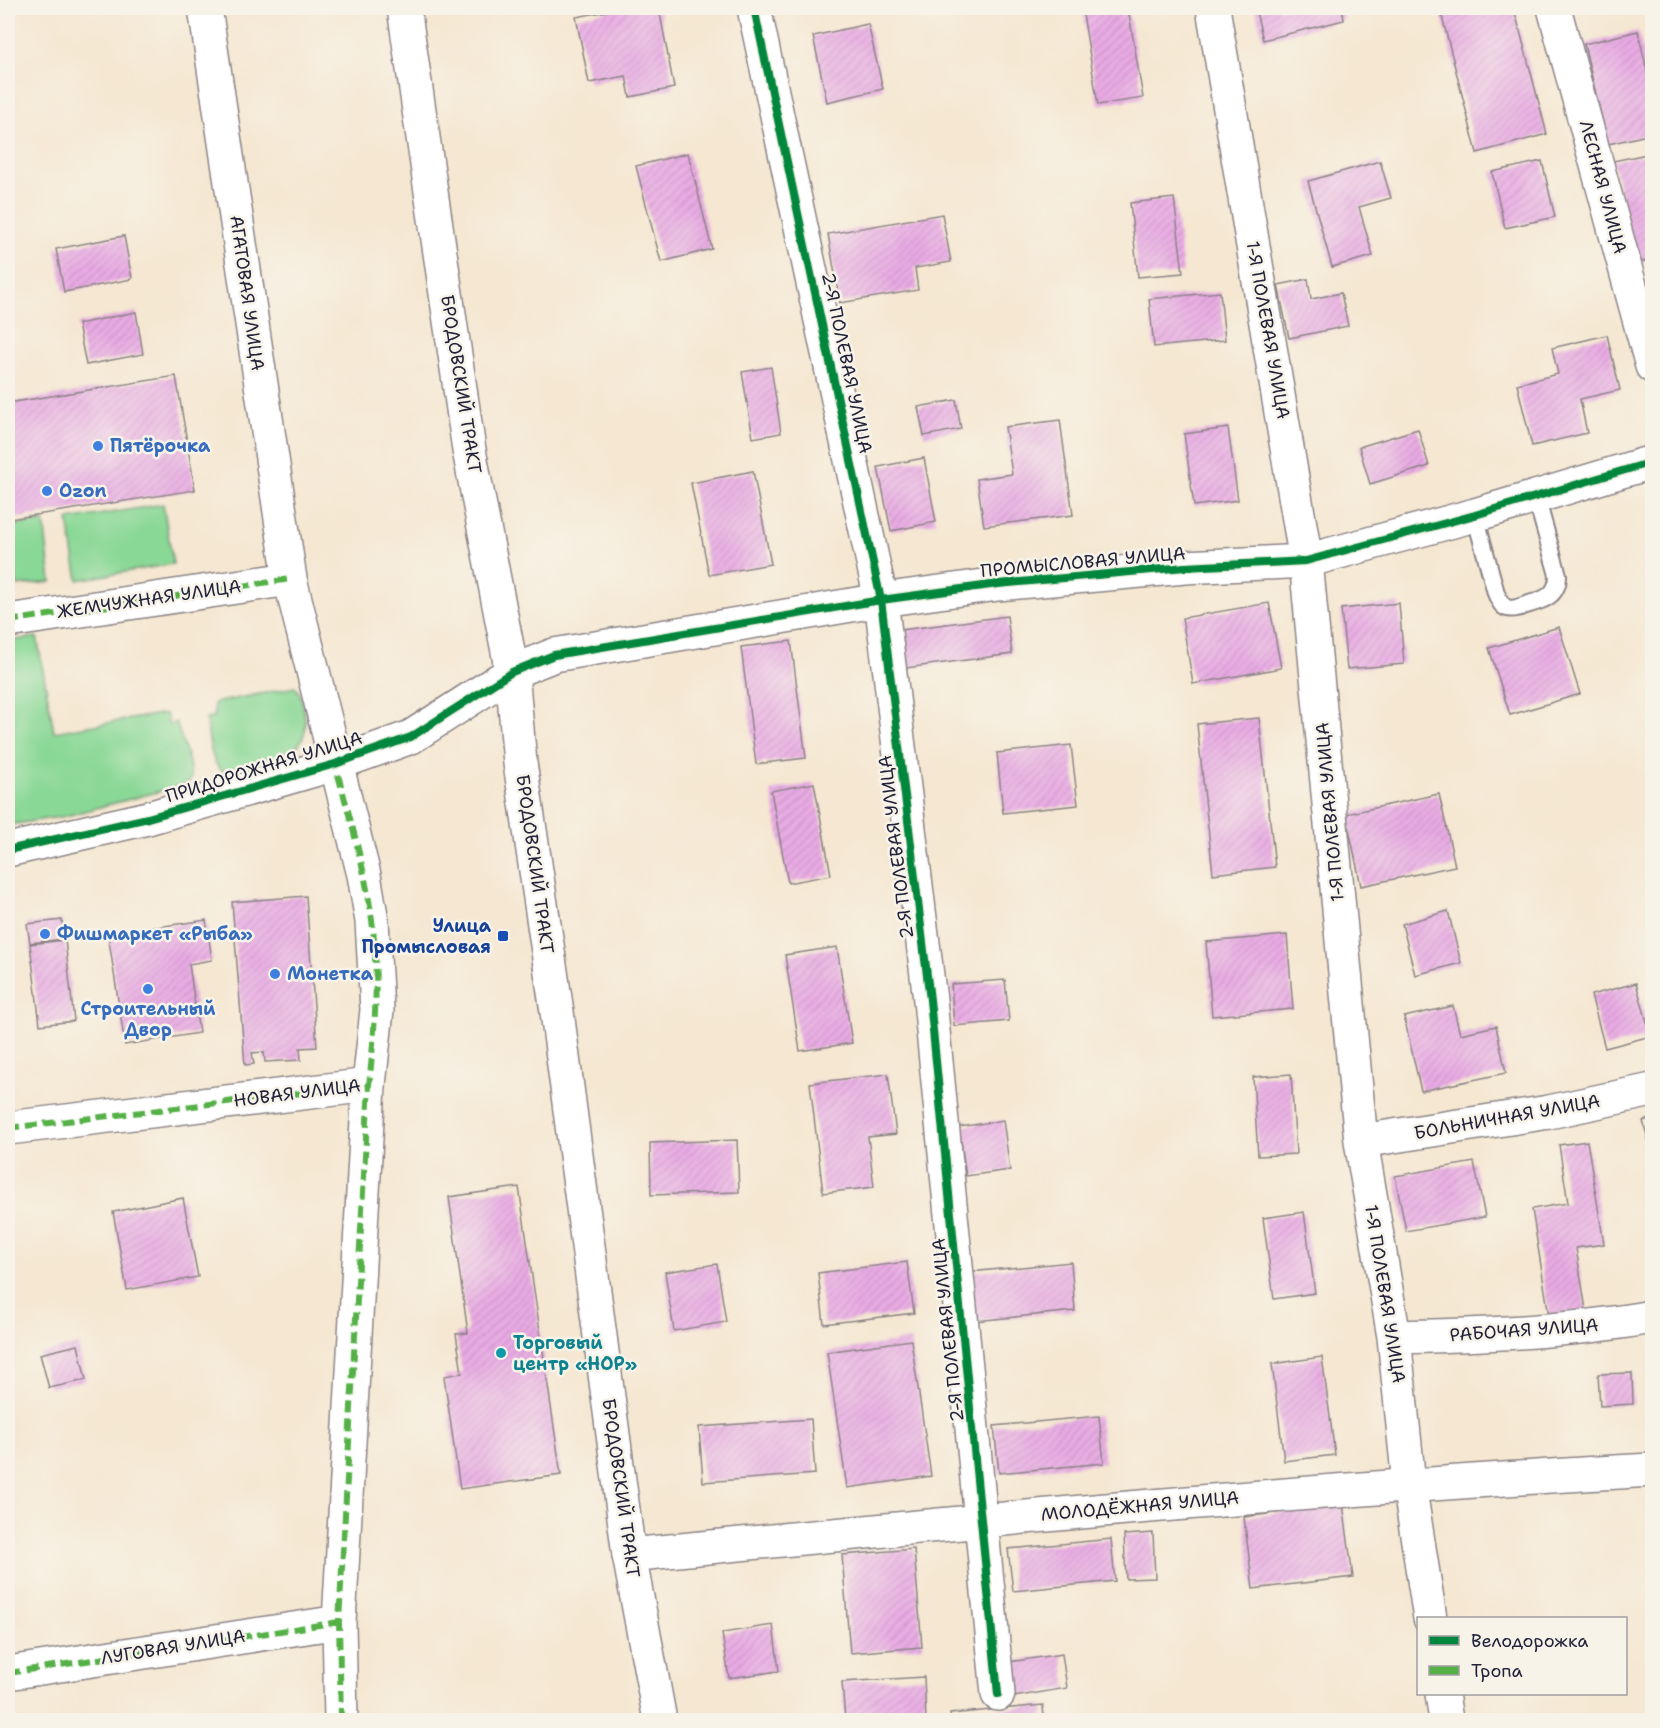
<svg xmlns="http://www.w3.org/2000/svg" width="1660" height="1728" font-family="'Shantell Sans',sans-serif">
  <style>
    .green { fill: #8ad896; stroke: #567d68; stroke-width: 1.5 }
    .building { fill: url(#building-hatch) }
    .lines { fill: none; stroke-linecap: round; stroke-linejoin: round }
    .service-casing { stroke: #8c8486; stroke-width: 20 }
    .minor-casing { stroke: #8c8486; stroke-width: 36 }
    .tertiary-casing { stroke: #8c8486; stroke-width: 36 }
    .secondary-casing { stroke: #8c8486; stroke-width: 36 }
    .service { stroke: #fff; stroke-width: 16 }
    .minor { stroke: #fff; stroke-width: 33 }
    .tertiary { stroke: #fff; stroke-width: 33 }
    .secondary { stroke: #fff; stroke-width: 33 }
    .quiet { stroke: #55b146; stroke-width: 6; stroke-dasharray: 12 6; stroke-linecap: butt }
    .cycleway-casing { stroke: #f7f3e8; stroke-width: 11 }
    .cycleway { stroke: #00873e; stroke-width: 8 }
    .shop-dot { fill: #3f7fe0; stroke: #f7f3e8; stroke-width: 2 }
    .transit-dot { fill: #1a4fb4; stroke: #f7f3e8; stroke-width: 2 }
    .culture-dot { fill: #0f9aa8; stroke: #f7f3e8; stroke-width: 2 }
    .labels { text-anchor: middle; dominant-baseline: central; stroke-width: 5; stroke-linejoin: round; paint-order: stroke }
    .street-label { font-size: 18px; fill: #22223b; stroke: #f7f3e8 }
    .shop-label { font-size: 18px; font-weight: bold; fill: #366cbe; stroke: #f7f3e8; text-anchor: start }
    .transit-label { font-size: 18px; font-weight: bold; fill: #164399; stroke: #f7f3e8; text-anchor: end }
    .culture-label { font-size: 18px; font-weight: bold; fill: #0d838f; stroke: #f7f3e8; text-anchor: start }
  </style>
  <defs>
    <pattern id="building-hatch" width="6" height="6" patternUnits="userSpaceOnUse" patternTransform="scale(1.5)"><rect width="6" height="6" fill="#e9abe4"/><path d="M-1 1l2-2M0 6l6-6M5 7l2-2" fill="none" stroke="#c893c4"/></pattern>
  </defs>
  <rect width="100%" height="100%" fill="#f7f3e8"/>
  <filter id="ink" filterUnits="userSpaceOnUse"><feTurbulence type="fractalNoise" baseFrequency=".0167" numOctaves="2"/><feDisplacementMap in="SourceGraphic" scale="12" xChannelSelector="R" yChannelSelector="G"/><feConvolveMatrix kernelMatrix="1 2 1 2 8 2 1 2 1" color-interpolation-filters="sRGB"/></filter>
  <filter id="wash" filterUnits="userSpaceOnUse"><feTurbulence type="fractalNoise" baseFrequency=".008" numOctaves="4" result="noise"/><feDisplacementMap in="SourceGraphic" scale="24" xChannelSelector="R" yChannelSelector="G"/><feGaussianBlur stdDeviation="1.35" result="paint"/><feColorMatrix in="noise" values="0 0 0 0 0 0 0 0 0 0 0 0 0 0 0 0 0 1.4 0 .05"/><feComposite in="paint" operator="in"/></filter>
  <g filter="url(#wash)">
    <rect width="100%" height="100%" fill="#f5e7d1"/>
    <!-- green -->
    <path class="green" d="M 163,504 L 173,564 L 78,580 L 68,520 Z
      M 44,521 L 51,582 L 17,586 L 9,526 Z
      M 37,637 L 54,732 L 166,713 L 169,725 L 176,722 L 189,762 L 191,778 L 187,784 L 66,816 L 8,825 L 8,641 Z
      M 295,687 C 302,693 302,704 304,713 C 315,762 257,763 223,772 C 209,762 209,734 206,719 L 214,717 L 214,703 Z"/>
    <g id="blocks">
      <!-- building -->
      <path class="building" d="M 623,8 L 659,8 L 674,88 L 630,97 L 626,76 L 589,83 L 576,17 Z
        M 1082,8 L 1128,8 L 1143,98 L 1098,105 Z
        M 1255,8 L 1342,8 L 1344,20 L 1263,40 Z
        M 1462,8 L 1514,8 L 1547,134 L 1477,153 L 1441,13 Z
        M 868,24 L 883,89 L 827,102 L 813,36 Z
        M 1638,31 L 1652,93 L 1652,134 L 1608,144 L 1584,44 Z
        M 688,153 L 712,249 L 661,262 L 636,166 Z
        M 1652,153 L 1652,260 L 1636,263 L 1613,161 Z
        M 1380,161 L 1391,198 L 1359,207 L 1373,256 L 1332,267 L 1308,181 Z
        M 1542,161 L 1555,217 L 1505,228 L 1492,172 Z
        M 1174,198 L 1183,273 L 1138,277 L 1130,203 Z
        M 942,214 L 951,262 L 915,268 L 918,290 L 840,303 L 828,234 Z
        M 124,236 L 132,279 L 64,292 L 56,249 Z
        M 1308,279 L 1311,299 L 1341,293 L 1348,326 L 1289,338 L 1278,285 Z
        M 1220,292 L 1225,340 L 1154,347 L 1149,299 Z
        M 136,312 L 143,354 L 86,365 L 78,324 Z
        M 1607,335 L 1620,390 L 1580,399 L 1587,433 L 1532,446 L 1517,384 L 1558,374 L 1552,348 Z
        M 771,367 L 781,433 L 753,438 L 742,372 Z
        M 176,376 L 195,490 L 11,519 L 8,498 L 8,403 Z
        M 956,400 L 961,429 L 924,436 L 918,407 Z
        M 1060,420 L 1073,515 L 984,526 L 977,479 L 1012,474 L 1005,427 Z
        M 1228,428 L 1238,500 L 1194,506 L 1184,434 Z
        M 1418,429 L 1429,466 L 1370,484 L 1359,447 Z
        M 924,458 L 936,522 L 891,531 L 878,467 Z
        M 753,471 L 771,564 L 709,575 L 691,483 Z
        M 1269,603 L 1281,668 L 1193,684 L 1182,618 Z
        M 1399,603 L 1404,664 L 1347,669 L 1341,609 Z
        M 1007,616 L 1012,654 L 906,668 L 901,630 Z
        M 1559,627 L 1580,694 L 1510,715 L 1489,648 Z
        M 791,641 L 806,758 L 756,764 L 741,647 Z
        M 1259,718 L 1275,867 L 1213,874 L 1197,724 Z
        M 1071,745 L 1078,805 L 1003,813 L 997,753 Z
        M 814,783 L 831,875 L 788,883 L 771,791 Z
        M 1439,794 L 1455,866 L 1361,886 L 1346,814 Z
        M 306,896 L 317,1047 L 300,1048 L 301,1060 L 265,1062 L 264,1052 L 252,1053 L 254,1064 L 245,1065 L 232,902 Z
        M 1448,911 L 1461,963 L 1415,975 L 1402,924 Z
        M 62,920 L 64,939 L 30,943 L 27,924 Z
        M 206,920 L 212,960 L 189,964 L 199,1033 L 125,1045 L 108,934 Z
        M 1287,935 L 1293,1009 L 1212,1016 L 1206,942 Z
        M 65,940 L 74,1021 L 40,1025 L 30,944 Z
        M 837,947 L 852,1043 L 800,1051 L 785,955 Z
        M 1005,980 L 1009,1021 L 954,1026 L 951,984 Z
        M 1636,983 L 1651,1036 L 1605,1048 L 1591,995 Z
        M 1453,1006 L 1460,1034 L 1496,1026 L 1506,1073 L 1421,1091 L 1404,1017 Z
        M 888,1074 L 896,1134 L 868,1137 L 874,1187 L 823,1193 L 810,1083 Z
        M 1291,1074 L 1296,1154 L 1258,1156 L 1253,1077 Z
        M 1652,1118 L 1652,1154 L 1643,1121 Z
        M 1003,1120 L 1010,1170 L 966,1176 L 959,1127 Z
        M 737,1140 L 739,1192 L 651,1195 L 650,1143 Z
        M 1587,1141 L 1604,1244 L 1576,1248 L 1586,1310 L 1549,1316 L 1532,1209 L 1568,1203 L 1559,1145 Z
        M 1474,1162 L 1485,1217 L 1406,1231 L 1395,1176 Z
        M 519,1187 L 561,1475 L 460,1489 L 444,1376 L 462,1373 L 456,1334 L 468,1333 L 449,1197 Z
        M 183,1198 L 198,1277 L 127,1290 L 113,1212 Z
        M 1304,1212 L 1315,1293 L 1274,1299 L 1263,1218 Z
        M 907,1262 L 914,1313 L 824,1324 L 818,1273 Z
        M 1071,1262 L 1075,1311 L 975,1321 L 970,1272 Z
        M 717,1264 L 726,1322 L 674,1331 L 665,1272 Z
        M 911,1340 L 931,1476 L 847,1488 L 827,1352 Z
        M 78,1345 L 86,1380 L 49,1388 L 40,1354 Z
        M 1322,1357 L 1335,1455 L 1284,1461 L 1272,1364 Z
        M 1632,1373 L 1633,1404 L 1600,1406 L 1598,1374 Z
        M 1099,1416 L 1104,1463 L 999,1473 L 994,1426 Z
        M 811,1419 L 815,1474 L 703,1482 L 699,1427 Z
        M 1343,1504 L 1353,1577 L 1253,1589 L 1244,1517 Z
        M 1153,1533 L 1155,1578 L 1126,1579 L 1124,1535 Z
        M 1111,1539 L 1115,1581 L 1013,1591 L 1008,1549 Z
        M 914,1549 L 922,1647 L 850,1653 L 842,1555 Z
        M 773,1625 L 779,1671 L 729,1678 L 722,1633 Z
        M 1062,1654 L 1067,1688 L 1014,1697 L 1009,1662 Z
        M 924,1677 L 926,1720 L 845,1720 L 842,1682 Z
        M 1043,1705 L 1044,1720 L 951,1720 L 950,1714 Z"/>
    </g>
  </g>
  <g filter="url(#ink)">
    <use href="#blocks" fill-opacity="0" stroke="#8c8486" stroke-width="1.5"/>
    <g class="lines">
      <defs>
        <path id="service" d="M 1475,515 L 1496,593 C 1498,598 1501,606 1507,608 C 1513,610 1521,607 1526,605 C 1544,600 1558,596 1558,575 L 1536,497"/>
        <path id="minor" d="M 754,8 L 881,600 L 930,1000 L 998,1694
          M 1213,8 L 1306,561 L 1361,1141 L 1394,1337 L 1409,1484 L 1430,1618
          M 1554,8 L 1652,366
          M 8,621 L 290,579
          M 512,672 L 554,655 L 881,600 L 998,584 L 1185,567 L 1306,561 L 1475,515 L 1652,462
          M 8,1128 L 369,1085 L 377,1010 L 372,921 L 364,875 L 290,579 L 205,8
          M 1361,1141 L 1549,1112 L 1652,1090
          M 1394,1337 C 1481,1335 1567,1332 1652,1317
          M 629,1555 C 970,1521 1311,1489 1652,1470
          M 8,1673 L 339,1622
          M 1442,1694 L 1446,1720
          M 341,1720 L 339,1622 L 369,1085"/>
        <path id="tertiary" d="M 8,850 L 148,818 L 335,764 L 411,737 L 512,672"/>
        <path id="secondary" d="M 404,8 L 469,450 L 512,672 L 520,763 L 557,1012 L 629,1555 L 660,1720"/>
      </defs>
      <!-- service casing -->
      <use href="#service" class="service-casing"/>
      <!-- minor casing -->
      <use href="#minor" class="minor-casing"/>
      <!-- tertiary casing -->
      <use href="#tertiary" class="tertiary-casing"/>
      <!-- secondary casing -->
      <use href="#secondary" class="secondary-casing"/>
      <!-- service -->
      <use href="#service" class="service"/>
      <!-- minor -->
      <use href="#minor" class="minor"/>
      <!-- tertiary -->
      <use href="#tertiary" class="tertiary"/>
      <!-- secondary -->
      <use href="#secondary" class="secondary"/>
      <!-- quiet -->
      <path class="quiet" d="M 8,621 L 290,579
        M 8,1128 L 369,1085 C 375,1030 379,975 372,920 C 365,867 349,815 335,764
        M 8,1673 L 339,1622
        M 341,1720 L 339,1622 L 369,1085"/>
      <defs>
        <path id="cycleway" d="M 754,8 L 881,600 L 930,1000 L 998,1694
          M 8,850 L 148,818 L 335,764 L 411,737 L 512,672 L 554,655 L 881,600 L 998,584 L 1185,567 L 1306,561 L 1475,515 L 1652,462"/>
      </defs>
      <!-- cycleway casing -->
      <use href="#cycleway" class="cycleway-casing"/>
      <!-- cycleway -->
      <use href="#cycleway" class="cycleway"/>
    </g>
  </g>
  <!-- markers -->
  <g class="shop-dot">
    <circle cx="98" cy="446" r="6"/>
    <circle cx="47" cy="491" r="6"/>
    <circle cx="45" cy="934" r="6"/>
    <circle cx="275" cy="974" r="6"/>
    <circle cx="148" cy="989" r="6"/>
  </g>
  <rect class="transit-dot" x="497" y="930" width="12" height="12" rx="3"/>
  <circle class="culture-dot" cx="501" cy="1353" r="6"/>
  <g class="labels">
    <!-- street labels -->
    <g class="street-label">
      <text transform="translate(1603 187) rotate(75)">ЛЕСНАЯ УЛИЦА</text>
      <text transform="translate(247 293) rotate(82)">АГАТОВАЯ УЛИЦА</text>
      <text transform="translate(1268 330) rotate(80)">1-Я ПОЛЕВАЯ УЛИЦА</text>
      <text transform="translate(847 363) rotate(78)">2-Я ПОЛЕВАЯ УЛИЦА</text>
      <text transform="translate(461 384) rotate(81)">БРОДОВСКИЙ ТРАКТ</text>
      <text transform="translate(1083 562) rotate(-5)">ПРОМЫСЛОВАЯ УЛИЦА</text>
      <text transform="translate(149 599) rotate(-8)">ЖЕМЧУЖНАЯ УЛИЦА</text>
      <text transform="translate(264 767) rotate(-17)">ПРИДОРОЖНАЯ УЛИЦА</text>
      <text transform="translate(1330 812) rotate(-95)">1-Я ПОЛЕВАЯ УЛИЦА</text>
      <text transform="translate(896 847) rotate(-97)">2-Я ПОЛЕВАЯ УЛИЦА</text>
      <text transform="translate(535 864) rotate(82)">БРОДОВСКИЙ ТРАКТ</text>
      <text transform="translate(297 1093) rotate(-7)">НОВАЯ УЛИЦА</text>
      <text transform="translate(1507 1117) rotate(-10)">БОЛЬНИЧНАЯ УЛИЦА</text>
      <text transform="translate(1385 1294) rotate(81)">1-Я ПОЛЕВАЯ УЛИЦА</text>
      <text transform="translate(948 1330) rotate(-96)">2-Я ПОЛЕВАЯ УЛИЦА</text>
      <text transform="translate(1524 1330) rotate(-4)">РАБОЧАЯ УЛИЦА</text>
      <text transform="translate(621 1488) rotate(82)">БРОДОВСКИЙ ТРАКТ</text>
      <text transform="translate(1140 1506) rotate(-5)">МОЛОДЁЖНАЯ УЛИЦА</text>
      <text transform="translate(173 1647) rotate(-9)">ЛУГОВАЯ УЛИЦА</text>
    </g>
    <!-- shop labels -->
    <g class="shop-label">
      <text x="110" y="446">Пятёрочка</text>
      <text x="59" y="491">Ozon</text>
      <text x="57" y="934">Фишмаркет «Рыба»</text>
      <text x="287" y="974">Монетка</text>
      <text x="148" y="1009" text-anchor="middle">Строительный<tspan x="148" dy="21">Двор</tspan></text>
    </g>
    <!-- transit labels -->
    <g class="transit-label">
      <text x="491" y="926">Улица<tspan x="491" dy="21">Промысловая</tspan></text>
    </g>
    <!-- culture labels -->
    <g class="culture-label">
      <text x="513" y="1343">Торговый<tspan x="513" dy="21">центр «НОР»</tspan></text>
    </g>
  </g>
  <!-- margin -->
  <rect width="1660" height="1728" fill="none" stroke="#f7f3e8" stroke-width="30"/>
  <!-- legend -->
  <rect x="1417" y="1617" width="210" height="78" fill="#f7f3e8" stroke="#a29fa3" stroke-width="1.5"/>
  <rect x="1429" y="1636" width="30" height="9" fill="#00873e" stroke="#a29fa3" stroke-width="1.5"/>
  <text x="1471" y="1647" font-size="18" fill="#22223b">Велодорожка</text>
  <rect x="1429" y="1666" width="30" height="9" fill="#55b146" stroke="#a29fa3" stroke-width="1.5"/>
  <text x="1471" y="1677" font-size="18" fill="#22223b">Тропа</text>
</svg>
